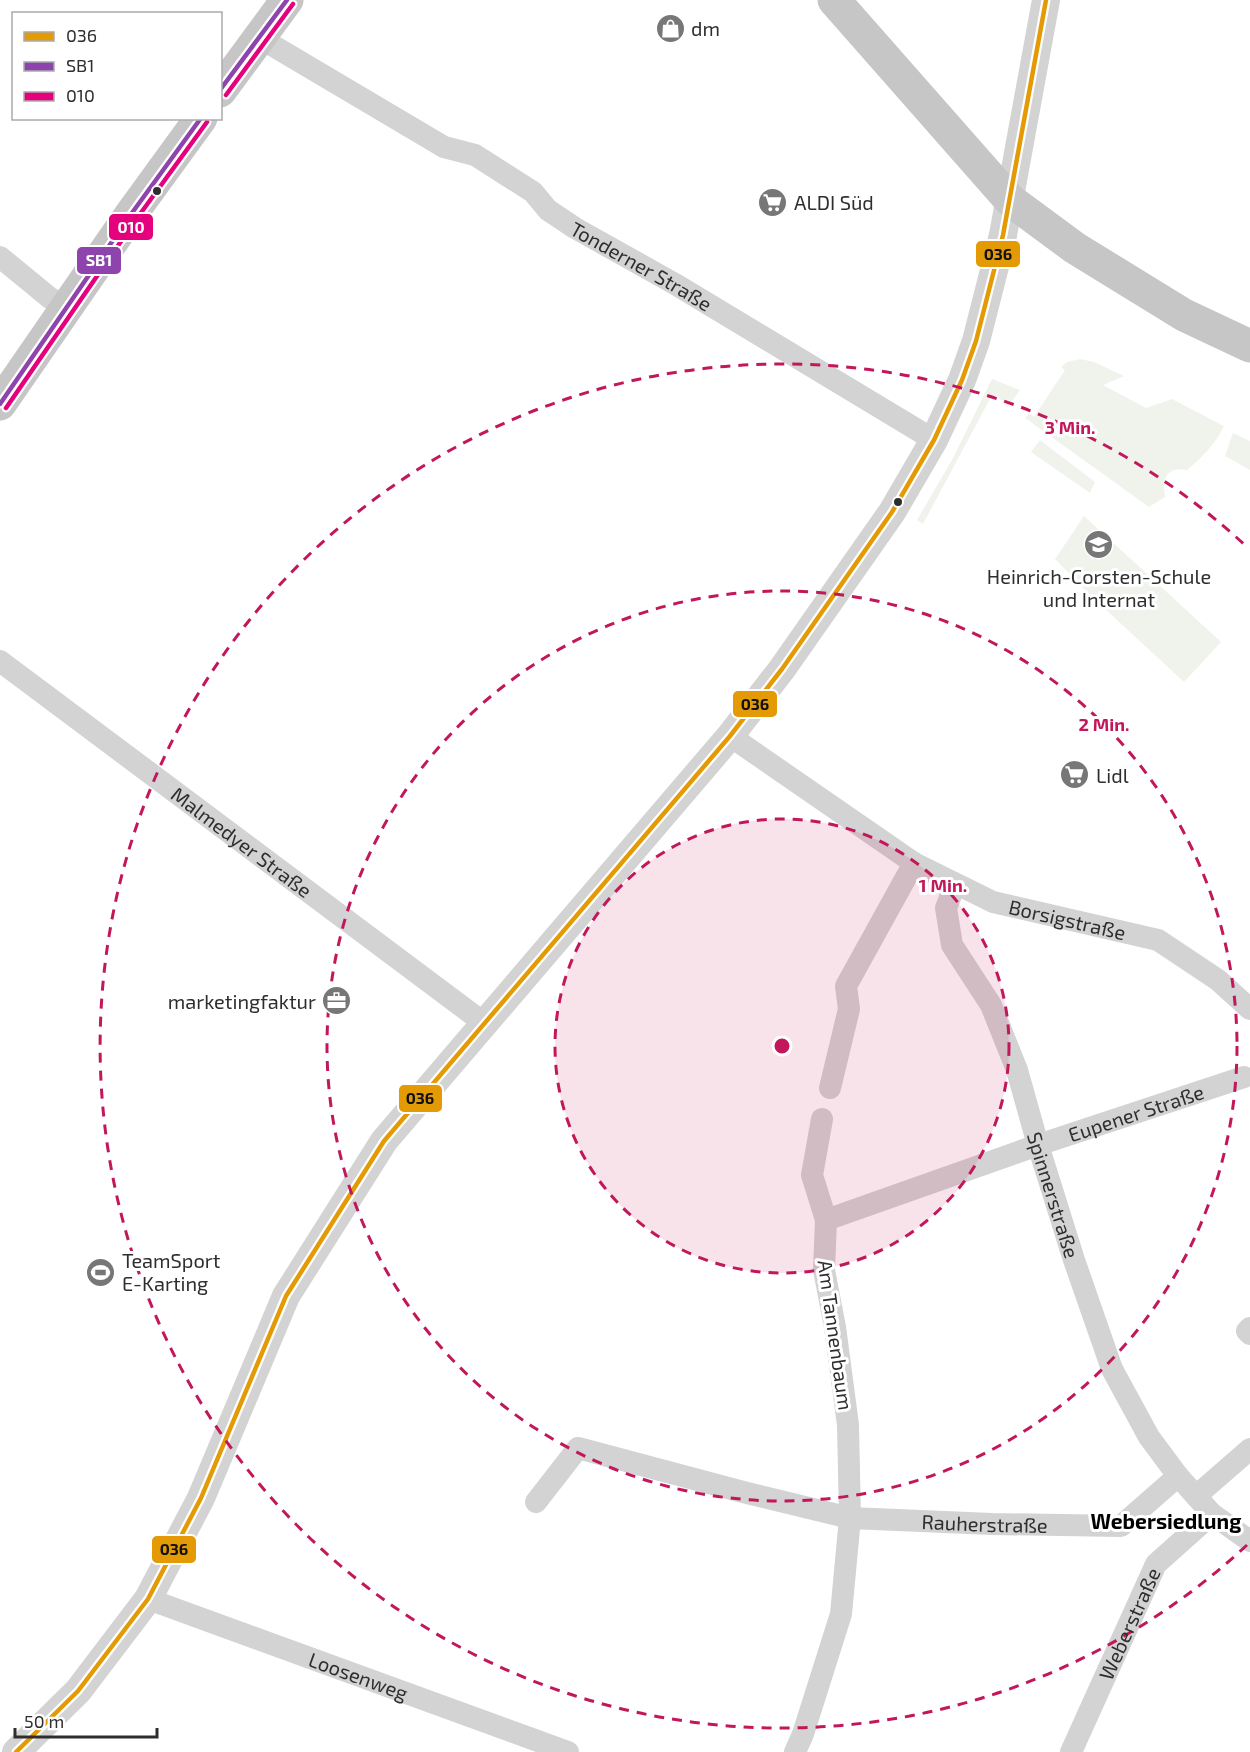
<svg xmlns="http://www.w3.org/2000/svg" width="1250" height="1752" font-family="'Exo 2',sans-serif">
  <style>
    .green { fill: #f0f3ec }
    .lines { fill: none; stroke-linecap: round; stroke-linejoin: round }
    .minor { stroke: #d3d3d3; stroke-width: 22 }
    .tertiary { stroke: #d3d3d3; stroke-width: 28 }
    .primary { stroke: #c6c6c6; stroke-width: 33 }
    .bus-1-casing { stroke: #fff; stroke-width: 9 }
    .bus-2-casing { stroke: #fff; stroke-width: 9 }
    .bus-3-casing { stroke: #fff; stroke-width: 9 }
    .bus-1 { stroke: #e39a05; stroke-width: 4.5 }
    .bus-2 { stroke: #8e44ad; stroke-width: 4.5 }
    .bus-3 { stroke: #e5007d; stroke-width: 4.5 }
    .ring { fill: none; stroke: #c2185b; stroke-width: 3; stroke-dasharray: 10 8 }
    .bus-dot { fill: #2e2e2e; stroke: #fff; stroke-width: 2 }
    .labels { text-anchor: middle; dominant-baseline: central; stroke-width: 6; stroke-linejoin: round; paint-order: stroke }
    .poi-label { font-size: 20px; fill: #2e2e2e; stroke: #fff; text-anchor: start }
    .street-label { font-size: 20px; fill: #2e2e2e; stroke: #fff }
    .neighbourhood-label { font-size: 21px; font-weight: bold; fill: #000; stroke: #fff }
    .centre { fill: #c2185b; stroke: #fff; stroke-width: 3 }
    .ring-label { font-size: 18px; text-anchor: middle; font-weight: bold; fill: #c2185b; stroke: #fff; stroke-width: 6; stroke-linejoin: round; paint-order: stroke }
    .line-badge { stroke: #fff; stroke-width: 2 }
    .badge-label { font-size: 16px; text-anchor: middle; font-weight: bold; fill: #fff }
    .pale-badge-label { font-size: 16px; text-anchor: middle; font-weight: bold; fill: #111 }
  </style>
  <rect width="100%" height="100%" fill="#fff"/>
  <!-- green -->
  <path class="green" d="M 1080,359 L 1094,362 L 1124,376 L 1103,385 L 1146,408 L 1172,399 L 1224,426 C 1215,444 1203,457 1187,470 C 1166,466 1162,479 1165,497 L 1149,507 L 1025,418 L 1029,413 L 1034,417 L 1065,370 L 1061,367 L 1067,362 Z
    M 992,379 L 1020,390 L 1008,407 L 996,395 L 990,399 L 923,524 L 917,520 L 952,460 Z
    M 1233,433 L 1250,441 L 1250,470 L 1225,456 Z
    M 1040,440 L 1095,482 L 1090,493 L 1031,452 Z
    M 1084,516 L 1221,642 L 1184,682 L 1089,594 L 1055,559 Z"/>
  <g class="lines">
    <!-- minor -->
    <g class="minor">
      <path id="s1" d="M 260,38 L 444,147 L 475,155 L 533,192 L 548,210 L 575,228 L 675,284 L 934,440"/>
      <path d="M 0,257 L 50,298 L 67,307"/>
      <path id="s2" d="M 0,661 L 484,1023"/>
      <path id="s3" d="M 730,736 L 914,863 L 993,902 L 1158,940 L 1218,980 L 1250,1009"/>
      <path id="s4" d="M 955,885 L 946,908 L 952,945 L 991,1005 L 1017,1070 L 1038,1145 L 1074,1260 L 1112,1369 L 1149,1437 L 1178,1476 L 1212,1514 L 1250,1541"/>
      <path d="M 830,1088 L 849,1009 L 846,986 L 914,863"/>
      <path id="s5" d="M 826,1220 L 1038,1145 L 1244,1077"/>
      <path d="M 1250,1328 L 1247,1331 L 1250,1334"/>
      <path d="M 1196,1496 L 1250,1449"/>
      <path id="s6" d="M 536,1502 L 578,1448 L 743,1492 L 850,1518 L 992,1524 L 1121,1526 L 1178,1476"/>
      <path id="s7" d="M 148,1599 L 568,1752"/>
      <path d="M 795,1752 L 803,1734 L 841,1614 L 850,1518 L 848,1425 L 835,1327 L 824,1270 L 826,1220 L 812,1175 L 822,1119"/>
      <path id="s8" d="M 1071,1752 L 1156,1564 L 1212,1514"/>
    </g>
    <!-- tertiary -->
    <path class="tertiary" d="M 16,1752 L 78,1691 L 148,1599 L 201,1498 L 286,1296 L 384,1141 L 730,736 L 782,669 L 892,512 L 934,440 L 962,380 L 976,341 L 1003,235 L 1046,0"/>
    <!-- primary -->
    <path class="primary" d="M 834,0 L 1010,200 L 1075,248 L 1184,315 L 1250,346
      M 220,91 L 287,0
      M 0,404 L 129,217 L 201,118"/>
    <defs>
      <path id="bus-1" d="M 16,1752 L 78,1691 L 148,1599 L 201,1498 L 286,1296 L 384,1141 L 730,736 L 782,669 L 892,512 L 934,440 L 962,380 L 976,341 L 1003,235 L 1046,0"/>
      <path id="bus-2" d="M 220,90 L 287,0
        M 0,404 L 129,217 L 201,118"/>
      <path id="bus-3" d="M 226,95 L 293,4
        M 6,408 L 135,221 L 207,122"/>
    </defs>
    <!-- bus-1 casing -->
    <use href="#bus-1" class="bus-1-casing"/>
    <!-- bus-2 casing -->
    <use href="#bus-2" class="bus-2-casing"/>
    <!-- bus-3 casing -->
    <use href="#bus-3" class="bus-3-casing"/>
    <!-- bus-1 -->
    <use href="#bus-1" class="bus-1"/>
    <!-- bus-2 -->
    <use href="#bus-2" class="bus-2"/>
    <!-- bus-3 -->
    <use href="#bus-3" class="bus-3"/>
  </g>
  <!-- distance rings -->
  <circle cx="782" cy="1046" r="227" fill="#c2185b" fill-opacity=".12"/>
  <g class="ring">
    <circle cx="782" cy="1046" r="227"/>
    <circle cx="782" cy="1046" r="455"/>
    <path d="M1247 1545A682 682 0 1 1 1247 547"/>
  </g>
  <!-- icons -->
  <defs>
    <symbol id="shop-disc" viewBox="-11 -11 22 22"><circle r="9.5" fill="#777" stroke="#fff"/><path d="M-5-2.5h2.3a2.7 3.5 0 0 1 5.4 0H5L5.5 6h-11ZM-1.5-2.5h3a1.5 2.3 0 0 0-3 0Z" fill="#fff"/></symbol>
    <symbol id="supermarket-disc" viewBox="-11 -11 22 22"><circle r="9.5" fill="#777" stroke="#fff"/><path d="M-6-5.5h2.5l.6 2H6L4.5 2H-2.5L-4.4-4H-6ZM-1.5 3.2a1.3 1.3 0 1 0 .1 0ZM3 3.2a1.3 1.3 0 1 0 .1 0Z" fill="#fff"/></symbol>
    <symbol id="school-disc" viewBox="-11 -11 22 22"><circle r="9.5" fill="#777" stroke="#fff"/><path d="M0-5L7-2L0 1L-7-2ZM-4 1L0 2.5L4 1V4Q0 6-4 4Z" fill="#fff"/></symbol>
    <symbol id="office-disc" viewBox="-11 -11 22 22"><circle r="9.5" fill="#777" stroke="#fff"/><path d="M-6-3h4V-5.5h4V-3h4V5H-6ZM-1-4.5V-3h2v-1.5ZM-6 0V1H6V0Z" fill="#fff"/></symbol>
    <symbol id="stadium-disc" viewBox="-11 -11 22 22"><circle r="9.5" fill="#777" stroke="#fff"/><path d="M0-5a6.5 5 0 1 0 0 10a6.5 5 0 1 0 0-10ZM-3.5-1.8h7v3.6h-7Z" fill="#fff"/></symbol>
  </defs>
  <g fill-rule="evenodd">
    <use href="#shop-disc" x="654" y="12" width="33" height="33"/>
    <use href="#supermarket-disc" x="756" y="186" width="33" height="33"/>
    <use href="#school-disc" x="1082" y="528" width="33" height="33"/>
    <use href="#supermarket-disc" x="1058" y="758" width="33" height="33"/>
    <use href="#office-disc" x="320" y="984" width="33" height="33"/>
    <use href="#stadium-disc" x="84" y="1256" width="33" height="33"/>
  </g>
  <!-- markers -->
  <g class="bus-dot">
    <circle cx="157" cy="191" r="5"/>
    <circle cx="898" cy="502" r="5"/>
  </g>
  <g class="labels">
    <!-- poi labels -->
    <g class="poi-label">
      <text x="691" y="28">dm</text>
      <text x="794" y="202">ALDI Süd</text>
      <text x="1099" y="576" text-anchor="middle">Heinrich-Corsten-Schule<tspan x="1099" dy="23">und Internat</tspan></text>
      <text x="1096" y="775">Lidl</text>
      <text x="316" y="1001" text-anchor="end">marketingfaktur</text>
      <text x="122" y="1260">TeamSport<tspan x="122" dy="23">E-Karting</tspan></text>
    </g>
    <!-- street labels -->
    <g class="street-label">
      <text stroke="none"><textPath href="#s1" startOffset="447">Tonderner Straße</textPath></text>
      <text stroke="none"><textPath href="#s2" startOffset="302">Malmedyer Straße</textPath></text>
      <text stroke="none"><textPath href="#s3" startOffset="388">Borsigstraße</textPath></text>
      <text stroke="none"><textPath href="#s5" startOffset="328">Eupener Straße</textPath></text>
      <text stroke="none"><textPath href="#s4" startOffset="334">Spinnerstraße</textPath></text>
      <text transform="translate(836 1335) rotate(82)">Am Tannenbaum</text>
      <text stroke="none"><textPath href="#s6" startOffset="484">Rauherstraße</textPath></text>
      <text stroke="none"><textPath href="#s8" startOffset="141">Weberstraße</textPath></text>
      <text stroke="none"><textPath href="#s7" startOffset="224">Loosenweg</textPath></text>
    </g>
    <!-- neighbourhood labels -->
    <g class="neighbourhood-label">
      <text x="1166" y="1520">Webersiedlung</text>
    </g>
  </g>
  <circle cx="782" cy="1046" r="9" class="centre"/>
  <g class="ring-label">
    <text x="1070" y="434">3 Min.</text>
    <text x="1104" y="731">2 Min.</text>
    <text x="943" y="892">1 Min.</text>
  </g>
  <g class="line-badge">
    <rect x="108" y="213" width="46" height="28" rx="6" fill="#e5007d"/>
    <rect x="975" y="240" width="46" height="28" rx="6" fill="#e39a05"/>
    <rect x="76" y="246" width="46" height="29" rx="6" fill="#8e44ad"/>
    <rect x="732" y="690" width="46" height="28" rx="6" fill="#e39a05"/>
    <rect x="398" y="1084" width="45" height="29" rx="6" fill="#e39a05"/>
    <rect x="151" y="1535" width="46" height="29" rx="6" fill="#e39a05"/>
  </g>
  <g class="badge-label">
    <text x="131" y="233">010</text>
    <text x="99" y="266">SB1</text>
  </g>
  <g class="pale-badge-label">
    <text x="998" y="260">036</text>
    <text x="755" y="710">036</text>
    <text x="420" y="1104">036</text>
    <text x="174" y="1555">036</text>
  </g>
  <!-- legend -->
  <rect x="12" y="12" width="210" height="108" fill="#ffffff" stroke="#ababab" stroke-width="1.5"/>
  <rect x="24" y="32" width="30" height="9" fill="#e39a05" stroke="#ababab" stroke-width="1.5"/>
  <text x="66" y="42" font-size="18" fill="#2e2e2e">036</text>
  <rect x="24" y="62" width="30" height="9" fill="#8e44ad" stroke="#ababab" stroke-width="1.5"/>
  <text x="66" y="72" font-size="18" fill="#2e2e2e">SB1</text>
  <rect x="24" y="92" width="30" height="9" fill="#e5007d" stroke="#ababab" stroke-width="1.5"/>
  <text x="66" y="102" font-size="18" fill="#2e2e2e">010</text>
  <!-- scale -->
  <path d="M15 1728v9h142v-9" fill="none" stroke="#2e2e2e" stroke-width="3"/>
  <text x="24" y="1728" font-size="18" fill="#2e2e2e" stroke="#ffffff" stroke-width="4.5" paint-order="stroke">50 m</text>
</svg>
